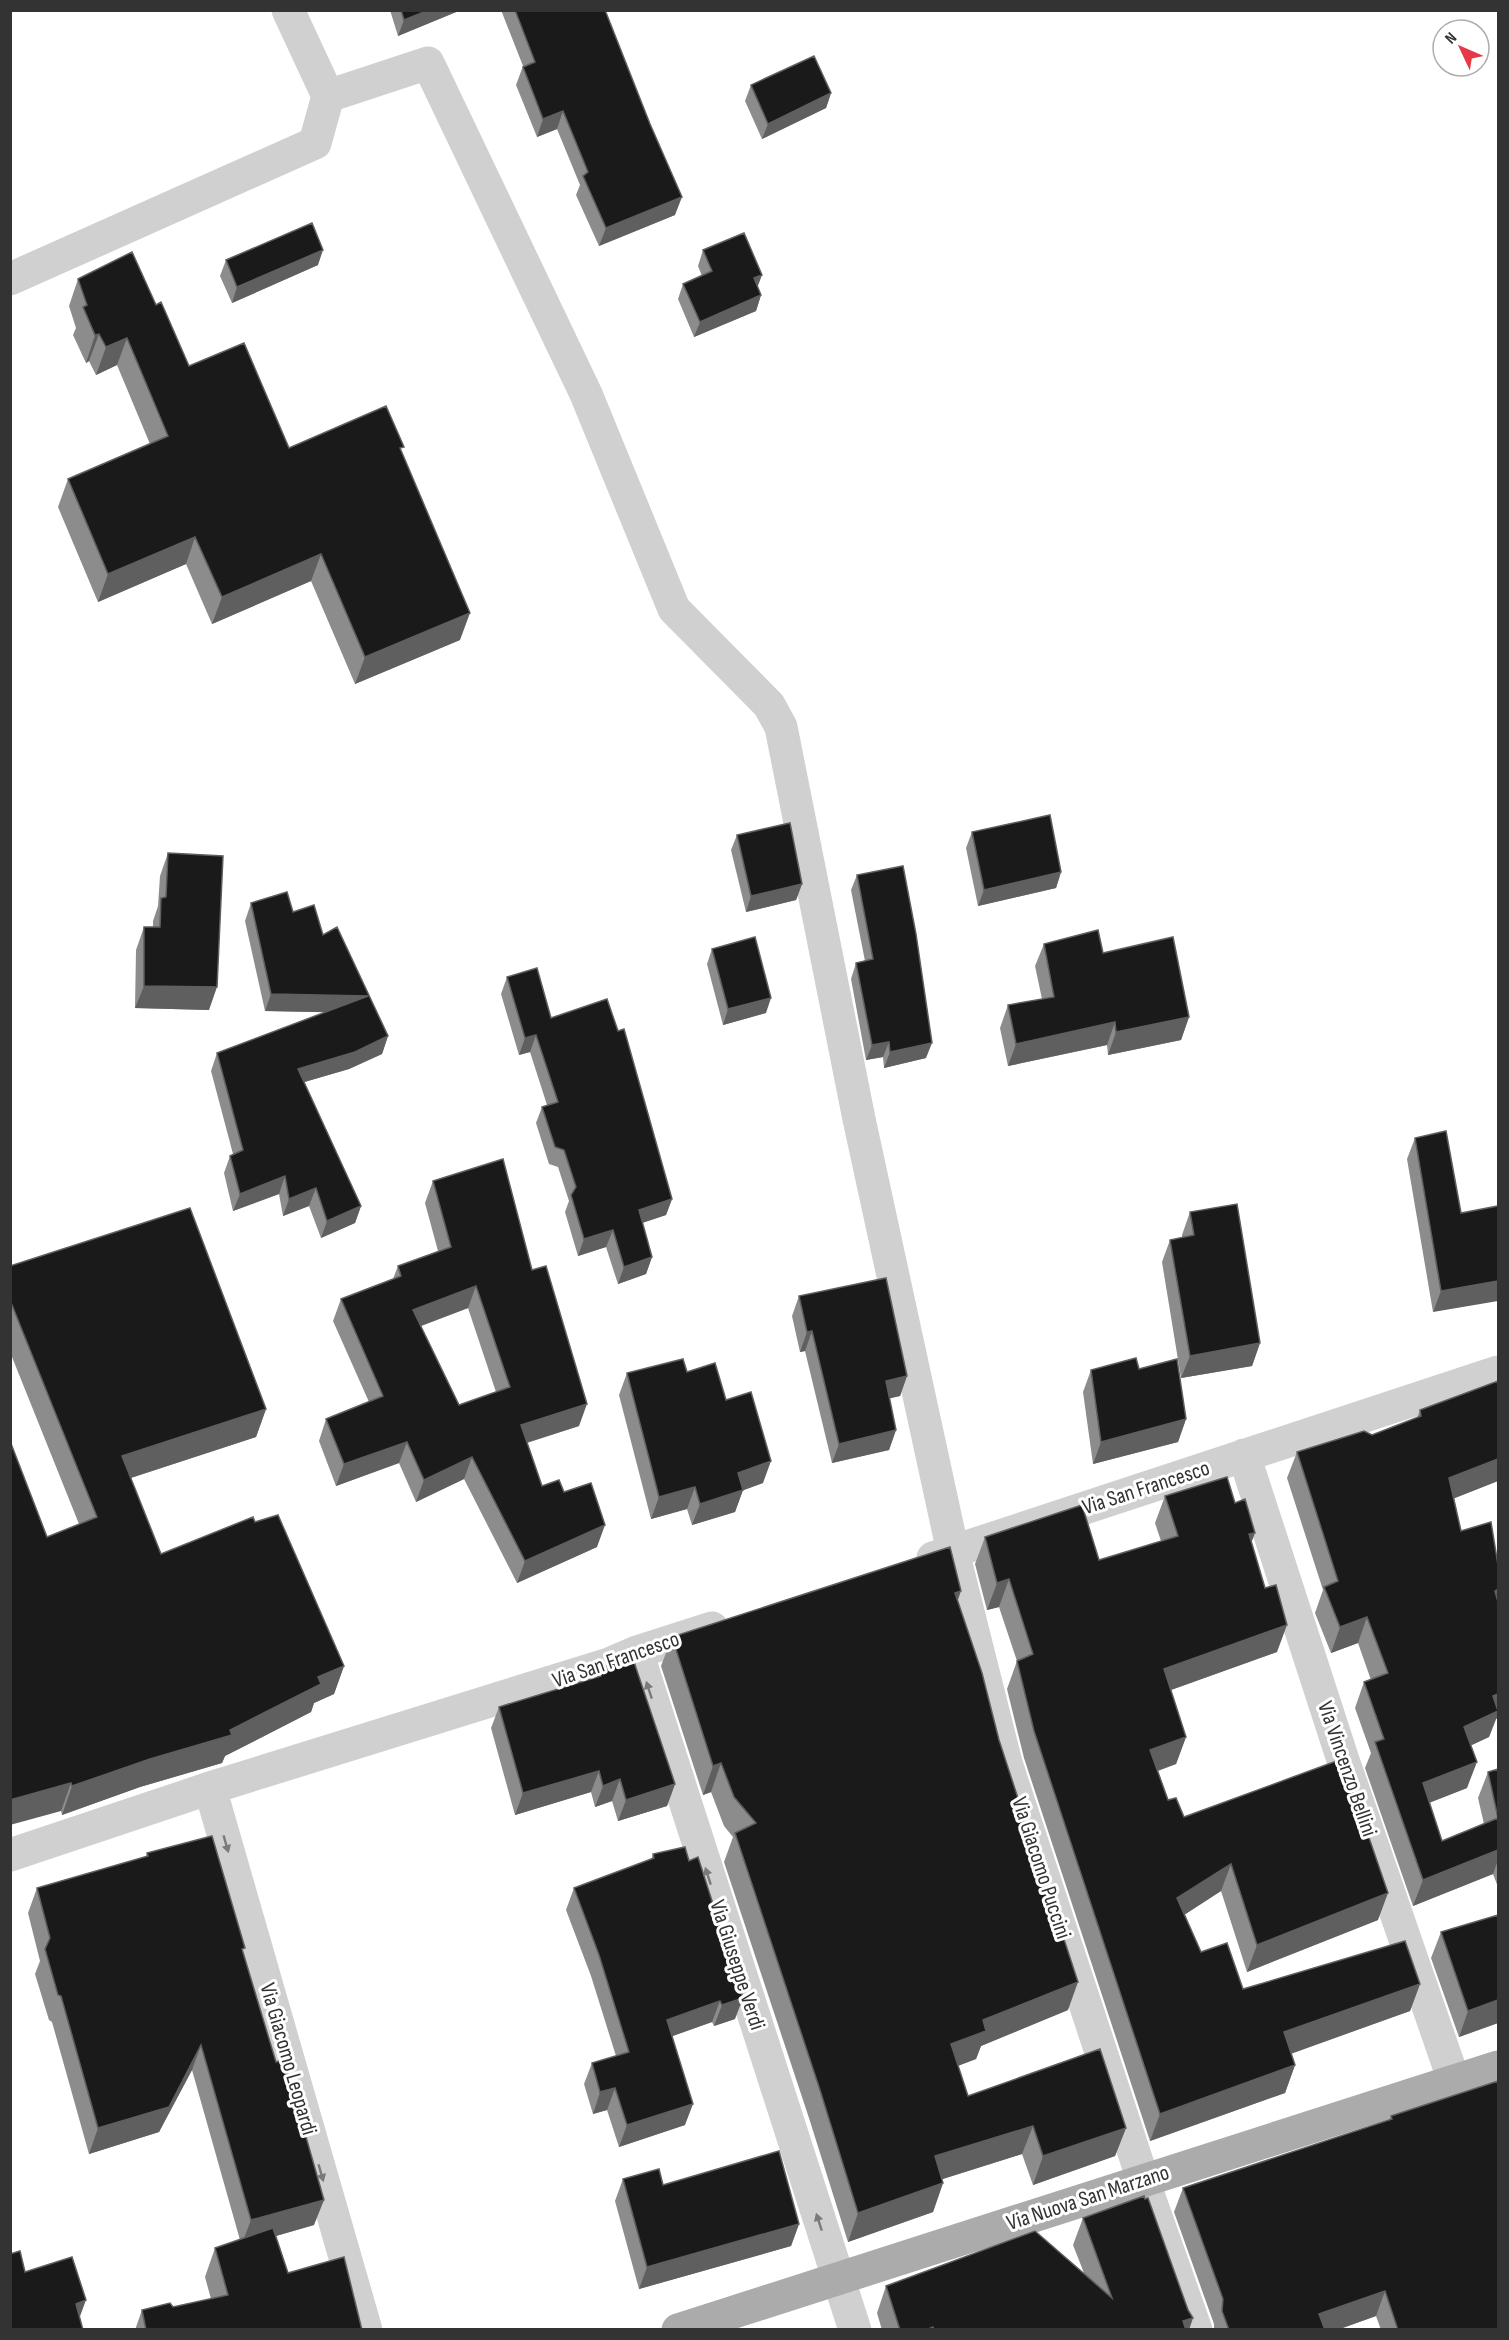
<svg xmlns="http://www.w3.org/2000/svg" width="1509" height="2340" font-family="'Sofia Sans Condensed',sans-serif">
  <style>
    .lines { fill: none; stroke-linecap: round; stroke-linejoin: round }
    .minor { stroke: #d0d0d0; stroke-width: 33 }
    .major { stroke: #ababab; stroke-width: 33 }
    .wall { fill: #8c8c8c; fill-rule: evenodd }
    .shaded-wall { fill: #5f5f5f }
    .building { fill: #1a1a1a; stroke: #5f5f5f; stroke-width: 1.5; fill-rule: evenodd }
    .oneway { fill: #7a7a7a }
    .labels { text-anchor: middle; dominant-baseline: central; stroke-width: 6; stroke-linejoin: round; paint-order: stroke }
    .street-label { font-size: 22px; fill: #333; stroke: #fff }
  </style>
  <rect width="100%" height="100%" fill="#fff"/>
  <g class="lines">
    <!-- minor -->
    <path class="minor" d="M 328,96 L 428,63 L 586,394 L 674,609 L 769,705 L 781,727 L 859,1119 L 953,1552 L 1006,1763 L 1143,2180 L 1196,2330
      M 10,279 L 315,143 L 328,96 L 288,10
      M 1244,1455 L 1343,1760 L 1454,2081
      M 933,1558 L 1498,1372
      M 637,1652 L 855,2330
      M 210,1788 L 366,2330
      M 10,1855 L 210,1788 L 609,1664 L 637,1652 L 712,1628"/>
    <!-- major -->
    <path class="major" d="M 678,2330 L 1498,2067"/>
  </g>
  <!-- wall -->
  <path class="wall" d="M 390,10 L 461,10 L 398,36 Z
    M 501,10 L 605,10 L 675,215 L 599,246 L 576,195 L 580,185 L 557,129 L 537,137 L 516,85 L 523,66 Z
    M 751,85 L 831,93 L 826,108 L 762,139 L 745,101 Z
    M 703,250 L 761,295 L 756,311 L 694,337 L 678,299 L 683,284 L 702,276 L 698,266 Z
    M 226,260 L 318,265 L 232,303 L 220,276 Z
    M 78,279 L 156,305 L 189,366 L 289,448 L 402,453 L 460,640 L 355,684 L 311,581 L 212,624 L 186,564 L 98,602 L 58,507 L 68,479 L 150,444 L 117,365 L 96,375 L 89,361 L 86,363 L 73,335 L 76,328 L 69,306 Z
    M 972,832 L 1061,872 L 1056,888 L 978,906 L 966,848 Z
    M 737,835 L 802,884 L 796,900 L 746,912 L 731,850 Z
    M 168,853 L 209,1010 L 135,1008 L 136,950 L 144,927 L 153,927 L 153,921 L 158,906 L 160,876 Z
    M 857,875 L 926,1058 L 884,1068 L 883,1057 L 866,1060 L 851,979 L 856,963 L 865,961 L 851,890 Z
    M 251,903 L 293,912 L 323,935 L 388,1036 L 382,1054 L 349,1069 L 304,1082 L 361,1206 L 355,1223 L 321,1238 L 309,1206 L 283,1216 L 279,1194 L 233,1211 L 224,1173 L 230,1156 L 233,1154 L 211,1071 L 217,1053 L 325,1012 L 265,1011 L 245,921 Z
    M 1044,944 L 1103,953 L 1189,1017 L 1181,1040 L 1108,1055 L 1107,1045 L 1008,1066 L 1000,1028 L 1008,1005 L 1042,999 L 1035,966 Z
    M 712,949 L 766,1013 L 723,1025 L 707,964 Z
    M 507,977 L 551,1018 L 672,1199 L 666,1215 L 642,1223 L 652,1257 L 646,1274 L 618,1284 L 606,1247 L 578,1256 L 565,1212 L 569,1201 L 558,1167 L 549,1164 L 536,1123 L 542,1107 L 547,1105 L 530,1052 L 519,1055 L 501,994 Z
    M 1415,1138 L 1461,1213 L 1498,1206 L 1433,1312 L 1407,1159 Z
    M 433,1181 L 532,1270 L 579,1426 L 527,1443 L 542,1486 L 564,1492 L 597,1547 L 517,1583 L 464,1479 L 416,1502 L 399,1463 L 336,1486 L 319,1441 L 326,1419 L 369,1402 L 333,1321 L 341,1299 L 393,1279 L 398,1266 L 438,1251 L 425,1203 ZM 468,1308 L 496,1392 L 459,1405 L 421,1326 Z
    M 1190,1212 L 1260,1343 L 1252,1366 L 1181,1378 L 1162,1262 L 1170,1240 L 1182,1237 L 1182,1235 Z
    M 10,1266 L 266,1409 L 256,1437 L 131,1478 L 161,1554 L 255,1522 L 344,1666 L 334,1694 L 314,1703 L 311,1712 L 225,1756 L 222,1763 L 140,1787 L 62,1815 L 61,1811 L 47,1537 L 79,1524 L 10,1352 Z
    M 799,1296 L 907,1376 L 900,1396 L 889,1398 L 896,1430 L 889,1450 L 832,1463 L 805,1351 L 800,1352 L 792,1316 Z
    M 1091,1370 L 1186,1419 L 1178,1442 L 1093,1464 L 1083,1392 Z
    M 687,1372 L 726,1400 L 763,1483 L 743,1490 L 735,1512 L 692,1525 L 687,1509 L 651,1519 L 619,1395 L 627,1373 Z
    M 1420,1410 L 1498,1481 L 1454,1498 L 1461,1531 L 1498,1565 L 1496,1719 L 1489,1737 L 1471,1745 L 1467,1788 L 1429,1803 L 1442,1841 L 1484,1824 L 1478,1798 L 1488,1772 L 1498,1769 L 1498,1887 L 1493,1874 L 1413,1906 L 1365,1768 L 1371,1753 L 1355,1708 L 1364,1682 L 1371,1680 L 1358,1643 L 1331,1653 L 1315,1613 L 1323,1590 L 1287,1478 L 1297,1452 L 1372,1435 L 1417,1418 Z
    M 1165,1496 L 1235,1503 L 1251,1542 L 1277,1652 L 1171,1690 L 1186,1737 L 1176,1764 L 1158,1771 L 1168,1800 L 1184,1817 L 1378,1920 L 1247,1972 L 1221,1891 L 1184,1915 L 1201,1952 L 1243,1989 L 1420,1984 L 1410,2011 L 1291,2053 L 1295,2065 L 1285,2093 L 1150,2141 L 1024,1758 L 1007,1689 L 1017,1661 L 999,1607 L 987,1610 L 975,1564 L 985,1537 L 1099,1560 L 1161,1541 L 1155,1523 Z
    M 958,1601 L 1068,2010 L 981,2046 L 976,2059 L 958,2066 L 968,2096 L 1126,2128 L 1115,2156 L 1033,2185 L 1022,2154 L 942,2179 L 943,2183 L 933,2212 L 848,2242 L 809,2118 L 724,1862 L 733,1837 L 724,1826 L 711,1792 L 703,1795 L 661,1666 L 672,1637 Z
    M 599,1668 L 675,1784 L 667,1806 L 618,1821 L 612,1801 L 595,1807 L 591,1792 L 515,1815 L 491,1728 L 499,1707 L 596,1677 Z
    M 147,1853 L 243,1953 L 314,2225 L 276,2236 L 288,2273 L 362,2330 L 135,2330 L 142,2310 L 173,2307 L 211,2299 L 205,2277 L 215,2248 L 240,2240 L 192,2070 L 159,2132 L 89,2154 L 52,2022 L 49,2020 L 35,1974 L 40,1961 L 28,1913 L 37,1888 L 146,1857 Z
    M 653,1854 L 735,2019 L 714,2026 L 712,2022 L 672,2036 L 685,2125 L 619,2147 L 607,2110 L 593,2114 L 584,2084 L 592,2063 L 616,2056 L 591,1976 L 566,1910 L 574,1888 L 651,1860 Z
    M 1441,1932 L 1498,2023 L 1459,2037 L 1431,1958 Z
    M 1391,2116 L 1498,2330 L 1381,2330 L 1376,2316 L 1337,2330 L 1214,2330 L 1214,2324 L 1174,2212 L 1183,2188 L 1390,2120 Z
    M 623,2179 L 663,2185 L 799,2224 L 791,2246 L 639,2289 L 615,2201 Z
    M 1083,2218 L 1189,2330 L 882,2330 L 877,2313 L 886,2286 L 1084,2273 L 1073,2245 Z"/>
  <!-- shaded-wall -->
  <path class="shaded-wall" d="M 429,10 L 461,10 L 398,36 L 404,20 Z
    M 831,93 L 826,108 L 762,139 L 768,124 Z
    M 563,111 L 557,129 L 537,137 L 543,119 Z
    M 682,197 L 675,215 L 599,246 L 606,228 Z
    M 323,250 L 318,265 L 232,303 L 237,287 Z
    M 762,275 L 756,291 L 754,278 Z
    M 761,295 L 756,311 L 694,337 L 700,322 Z
    M 99,334 L 89,361 L 86,363 L 95,335 Z
    M 127,338 L 117,365 L 96,375 L 106,347 Z
    M 195,537 L 186,564 L 98,602 L 108,574 Z
    M 321,554 L 311,581 L 212,624 L 222,597 Z
    M 470,613 L 460,640 L 355,684 L 365,657 Z
    M 1061,872 L 1056,888 L 978,906 L 984,890 Z
    M 802,884 L 796,900 L 746,912 L 751,896 Z
    M 144,986 L 217,987 L 209,1010 L 135,1008 Z
    M 271,994 L 368,996 L 362,1013 L 265,1011 Z
    M 771,998 L 766,1013 L 723,1025 L 728,1009 Z
    M 1189,1017 L 1181,1040 L 1108,1055 L 1116,1032 Z
    M 1115,1022 L 1107,1045 L 1008,1066 L 1016,1044 Z
    M 536,1035 L 530,1052 L 519,1055 L 525,1038 Z
    M 388,1036 L 382,1054 L 349,1069 L 291,1086 L 298,1069 Z
    M 889,1042 L 883,1057 L 866,1060 L 872,1045 Z
    M 932,1043 L 926,1058 L 884,1068 L 890,1052 Z
    M 285,1176 L 279,1194 L 233,1211 L 240,1194 Z
    M 316,1188 L 309,1206 L 283,1216 L 289,1199 Z
    M 672,1199 L 666,1215 L 633,1226 L 639,1210 Z
    M 361,1206 L 355,1223 L 321,1238 L 327,1221 Z
    M 613,1230 L 606,1247 L 578,1256 L 584,1239 Z
    M 652,1257 L 646,1274 L 618,1284 L 624,1267 Z
    M 1498,1281 L 1498,1301 L 1433,1312 L 1441,1291 Z
    M 476,1286 L 468,1308 L 405,1332 L 413,1310 Z
    M 812,1331 L 805,1351 L 800,1352 L 807,1332 Z
    M 1260,1343 L 1252,1366 L 1181,1378 L 1190,1356 Z
    M 907,1376 L 900,1396 L 879,1401 L 886,1381 Z
    M 587,1404 L 579,1426 L 513,1447 L 521,1425 Z
    M 266,1409 L 256,1437 L 112,1484 L 122,1456 Z
    M 1186,1419 L 1178,1442 L 1093,1464 L 1101,1442 Z
    M 896,1430 L 889,1450 L 832,1463 L 839,1444 Z
    M 407,1442 L 399,1463 L 336,1486 L 344,1464 Z
    M 472,1457 L 464,1479 L 416,1502 L 424,1480 Z
    M 1498,1459 L 1498,1481 L 1440,1504 L 1449,1478 Z
    M 771,1461 L 763,1483 L 736,1493 L 743,1490 L 735,1512 L 692,1525 L 700,1504 L 738,1473 Z
    M 695,1487 L 687,1509 L 651,1519 L 659,1497 Z
    M 605,1525 L 597,1547 L 517,1583 L 525,1561 Z
    M 1255,1533 L 1245,1560 L 1249,1534 Z
    M 1009,1579 L 999,1607 L 987,1610 L 997,1583 Z
    M 1498,1589 L 1498,1599 L 1493,1613 L 1495,1591 Z
    M 961,1591 L 951,1620 L 955,1593 Z
    M 1367,1617 L 1358,1643 L 1331,1653 L 1340,1627 Z
    M 1287,1625 L 1277,1652 L 1154,1696 L 1164,1669 Z
    M 344,1666 L 334,1694 L 314,1703 L 311,1712 L 225,1756 L 222,1763 L 140,1787 L 62,1815 L 72,1786 L 230,1730 L 318,1677 Z
    M 1498,1694 L 1498,1718 L 1496,1719 L 1489,1737 L 1455,1753 L 1464,1727 L 1493,1696 Z
    M 1186,1737 L 1176,1764 L 1140,1777 L 1150,1750 Z
    M 1477,1762 L 1467,1788 L 1413,1809 L 1423,1783 Z
    M 721,1763 L 711,1792 L 703,1795 L 713,1766 Z
    M 599,1771 L 591,1792 L 515,1815 L 523,1793 Z
    M 620,1779 L 612,1801 L 595,1807 L 603,1786 Z
    M 71,1783 L 61,1811 L 10,1825 L 10,1800 Z
    M 675,1784 L 667,1806 L 618,1821 L 626,1800 Z
    M 1498,1850 L 1498,1860 L 1493,1874 L 1413,1906 L 1423,1880 Z
    M 1231,1864 L 1221,1891 L 1167,1926 L 1177,1898 Z
    M 1388,1893 L 1378,1920 L 1247,1972 L 1257,1945 Z
    M 1078,1982 L 1068,2010 L 981,2046 L 976,2059 L 941,2072 L 951,2044 L 983,2020 Z
    M 1420,1984 L 1410,2011 L 1274,2060 L 1284,2032 Z
    M 743,1998 L 735,2019 L 714,2026 L 722,2005 Z
    M 1498,2000 L 1498,2023 L 1459,2037 L 1468,2011 Z
    M 720,2001 L 712,2022 L 659,2041 L 667,2020 Z
    M 201,2045 L 192,2070 L 159,2132 L 89,2154 L 98,2128 Z
    M 1295,2065 L 1285,2093 L 1150,2141 L 1160,2114 Z
    M 615,2088 L 607,2110 L 593,2114 L 600,2092 Z
    M 693,2104 L 685,2125 L 619,2147 L 627,2125 Z
    M 1033,2126 L 1022,2154 L 924,2185 L 935,2156 Z
    M 1126,2128 L 1115,2156 L 1033,2185 L 1043,2156 Z
    M 943,2183 L 933,2212 L 848,2242 L 858,2213 Z
    M 324,2200 L 314,2225 L 241,2246 L 251,2220 Z
    M 799,2224 L 791,2246 L 639,2289 L 647,2267 Z
    M 1385,2291 L 1376,2316 L 1337,2330 L 1313,2330 L 1319,2314 Z
    M 86,2300 L 75,2330 L 76,2304 Z
    M 1193,2318 L 1189,2330 L 1180,2330 L 1183,2321 Z"/>
  <!-- building -->
  <path class="building" d="M 401,10 L 429,10 L 404,20 Z
    M 515,10 L 605,10 L 650,124 L 682,197 L 606,228 L 583,176 L 588,172 L 563,111 L 543,119 L 523,67 L 535,62 Z
    M 814,56 L 831,93 L 768,124 L 751,85 Z
    M 312,223 L 323,250 L 237,287 L 226,260 Z
    M 744,233 L 762,275 L 754,278 L 761,295 L 700,322 L 683,284 L 712,271 L 703,250 Z
    M 132,252 L 156,305 L 161,302 L 189,366 L 244,343 L 289,448 L 386,406 L 404,447 L 400,448 L 470,613 L 365,657 L 321,554 L 222,597 L 195,537 L 108,574 L 68,479 L 168,436 L 127,338 L 106,347 L 99,334 L 95,335 L 83,307 L 87,305 L 78,279 Z
    M 1050,815 L 1061,872 L 984,890 L 972,832 Z
    M 790,823 L 802,884 L 751,896 L 737,835 Z
    M 168,853 L 223,856 L 217,987 L 144,986 L 144,927 L 160,927 L 161,898 L 166,897 Z
    M 903,866 L 916,934 L 932,1043 L 890,1052 L 889,1042 L 872,1045 L 856,963 L 873,959 L 857,875 Z
    M 287,892 L 293,912 L 314,905 L 323,935 L 337,927 L 388,1036 L 355,1052 L 298,1069 L 361,1206 L 327,1221 L 316,1188 L 289,1199 L 285,1176 L 240,1194 L 230,1156 L 243,1150 L 217,1053 L 368,996 L 271,994 L 251,903 Z
    M 1098,930 L 1103,953 L 1173,937 L 1189,1017 L 1116,1032 L 1115,1022 L 1016,1044 L 1008,1005 L 1054,997 L 1044,944 Z
    M 755,937 L 771,998 L 728,1009 L 712,949 Z
    M 537,968 L 551,1018 L 607,999 L 618,1031 L 624,1029 L 672,1199 L 639,1210 L 652,1257 L 624,1267 L 613,1230 L 584,1239 L 571,1195 L 576,1187 L 564,1150 L 555,1147 L 542,1107 L 558,1102 L 536,1035 L 525,1038 L 507,977 Z
    M 1446,1131 L 1461,1213 L 1498,1206 L 1498,1281 L 1441,1291 L 1415,1138 Z
    M 503,1159 L 532,1270 L 546,1266 L 587,1404 L 521,1425 L 542,1486 L 559,1480 L 564,1492 L 591,1483 L 605,1525 L 525,1561 L 472,1457 L 424,1480 L 407,1442 L 344,1464 L 326,1419 L 383,1396 L 341,1299 L 401,1276 L 398,1266 L 451,1247 L 433,1181 ZM 476,1286 L 510,1387 L 459,1405 L 413,1310 Z
    M 1237,1204 L 1260,1343 L 1190,1356 L 1170,1240 L 1194,1235 L 1190,1212 Z
    M 190,1208 L 266,1409 L 122,1456 L 161,1554 L 253,1517 L 255,1522 L 278,1515 L 344,1666 L 318,1677 L 321,1684 L 230,1730 L 232,1735 L 150,1759 L 72,1786 L 71,1783 L 10,1800 L 10,1441 L 47,1537 L 97,1517 L 10,1300 L 10,1266 Z
    M 886,1278 L 907,1376 L 886,1381 L 896,1430 L 839,1444 L 812,1331 L 807,1332 L 799,1296 Z
    M 1136,1358 L 1139,1369 L 1177,1359 L 1186,1419 L 1101,1442 L 1091,1370 Z
    M 683,1359 L 687,1372 L 715,1363 L 726,1400 L 751,1392 L 771,1461 L 738,1473 L 743,1490 L 700,1504 L 695,1487 L 659,1497 L 627,1373 Z
    M 1498,1381 L 1498,1459 L 1449,1478 L 1461,1531 L 1491,1522 L 1498,1565 L 1498,1589 L 1495,1591 L 1498,1602 L 1498,1694 L 1493,1696 L 1498,1711 L 1464,1727 L 1477,1762 L 1423,1783 L 1442,1841 L 1498,1818 L 1488,1772 L 1498,1769 L 1498,1850 L 1423,1880 L 1375,1742 L 1384,1739 L 1364,1682 L 1388,1673 L 1367,1617 L 1340,1627 L 1324,1587 L 1338,1581 L 1297,1452 L 1364,1431 L 1372,1435 L 1421,1416 L 1420,1410 Z
    M 1227,1477 L 1235,1503 L 1245,1499 L 1255,1533 L 1249,1534 L 1265,1588 L 1276,1585 L 1287,1625 L 1164,1669 L 1186,1737 L 1150,1750 L 1168,1800 L 1176,1798 L 1184,1817 L 1342,1759 L 1388,1893 L 1257,1945 L 1231,1864 L 1177,1898 L 1201,1952 L 1227,1943 L 1243,1989 L 1405,1941 L 1420,1984 L 1284,2032 L 1295,2065 L 1160,2114 L 1034,1731 L 1017,1661 L 1033,1654 L 1009,1579 L 997,1583 L 985,1537 L 1082,1505 L 1099,1560 L 1178,1536 L 1165,1496 Z
    M 950,1547 L 961,1591 L 955,1593 L 982,1673 L 999,1740 L 1078,1982 L 983,2020 L 986,2031 L 951,2044 L 968,2096 L 1100,2049 L 1126,2128 L 1043,2156 L 1033,2126 L 935,2156 L 943,2183 L 858,2213 L 820,2090 L 735,1833 L 756,1823 L 734,1797 L 721,1763 L 713,1766 L 672,1637 Z
    M 632,1656 L 675,1784 L 626,1800 L 620,1779 L 603,1786 L 599,1771 L 523,1793 L 499,1707 L 601,1676 L 599,1668 Z
    M 212,1836 L 245,1948 L 242,1949 L 276,2062 L 284,2060 L 324,2200 L 251,2220 L 201,2045 L 169,2107 L 98,2128 L 61,1996 L 58,1995 L 45,1949 L 50,1938 L 37,1888 L 148,1856 L 147,1853 Z
    M 685,1847 L 689,1861 L 698,1857 L 743,1998 L 722,2005 L 720,2001 L 667,2020 L 693,2104 L 627,2125 L 615,2088 L 600,2092 L 592,2063 L 629,2052 L 599,1955 L 574,1888 L 654,1858 L 653,1854 Z
    M 1498,1915 L 1498,2000 L 1468,2011 L 1441,1932 Z
    M 1498,2081 L 1498,2330 L 1398,2330 L 1385,2291 L 1319,2314 L 1325,2330 L 1229,2330 L 1222,2311 L 1223,2299 L 1183,2188 L 1392,2119 L 1391,2116 Z
    M 779,2151 L 799,2224 L 647,2267 L 623,2179 L 659,2169 L 663,2185 Z
    M 1144,2196 L 1145,2199 L 1148,2198 L 1188,2310 L 1193,2318 L 1183,2321 L 1186,2330 L 934,2330 L 933,2327 L 926,2330 L 900,2330 L 886,2286 L 1035,2231 L 1112,2298 L 1083,2218 Z
    M 273,2228 L 288,2273 L 344,2257 L 362,2330 L 146,2330 L 142,2310 L 170,2303 L 173,2307 L 228,2295 L 215,2248 Z
    M 20,2251 L 25,2272 L 72,2257 L 86,2300 L 76,2304 L 83,2330 L 10,2330 L 10,2254 Z"/>
  <!-- one-way arrows -->
  <defs><path id="oneway-solid" d="M-6-.8H1V-3.2L6.5 0L1 3.2V.8H-6Z" transform="scale(1.5)"/></defs>
  <g class="oneway">
    <use href="#oneway-solid" transform="translate(649 1690) rotate(-108)"/>
    <use href="#oneway-solid" transform="translate(226 1844) rotate(74)"/>
    <use href="#oneway-solid" transform="translate(708 1876) rotate(-108)"/>
    <use href="#oneway-solid" transform="translate(321 2173) rotate(74)"/>
    <use href="#oneway-solid" transform="translate(819 2222) rotate(-108)"/>
  </g>
  <g class="labels">
    <!-- street labels -->
    <g class="street-label">
      <text transform="translate(1146 1488) rotate(-18)">Via San Francesco</text>
      <text transform="translate(616 1660) rotate(-19)">Via San Francesco</text>
      <text transform="translate(1347 1769) rotate(71)">Via Vincenzo Bellini</text>
      <text transform="translate(1041 1868) rotate(72)">Via Giacomo Puccini</text>
      <text transform="translate(737 1965) rotate(72)">Via Giuseppe Verdi</text>
      <text transform="translate(288 2059) rotate(74)">Via Giacomo Leopardi</text>
      <text transform="translate(1088 2198) rotate(-18)">Via Nuova San Marzano</text>
    </g>
  </g>
  <!-- border -->
  <rect width="1509" height="2340" fill="none" stroke="#333333" stroke-width="24"/>
  <!-- north arrow -->
  <g transform="translate(1461 48) rotate(314)"><circle r="28" fill="#ffffff" stroke="#adadad" stroke-width="1.5"/>
  <path d="M0-4.5L10 22L0 15L-10 22Z" fill="#e63946"/>
  <text y="-9" font-size="16" font-weight="bold" text-anchor="middle" fill="#333333">N</text>
  </g>
</svg>
